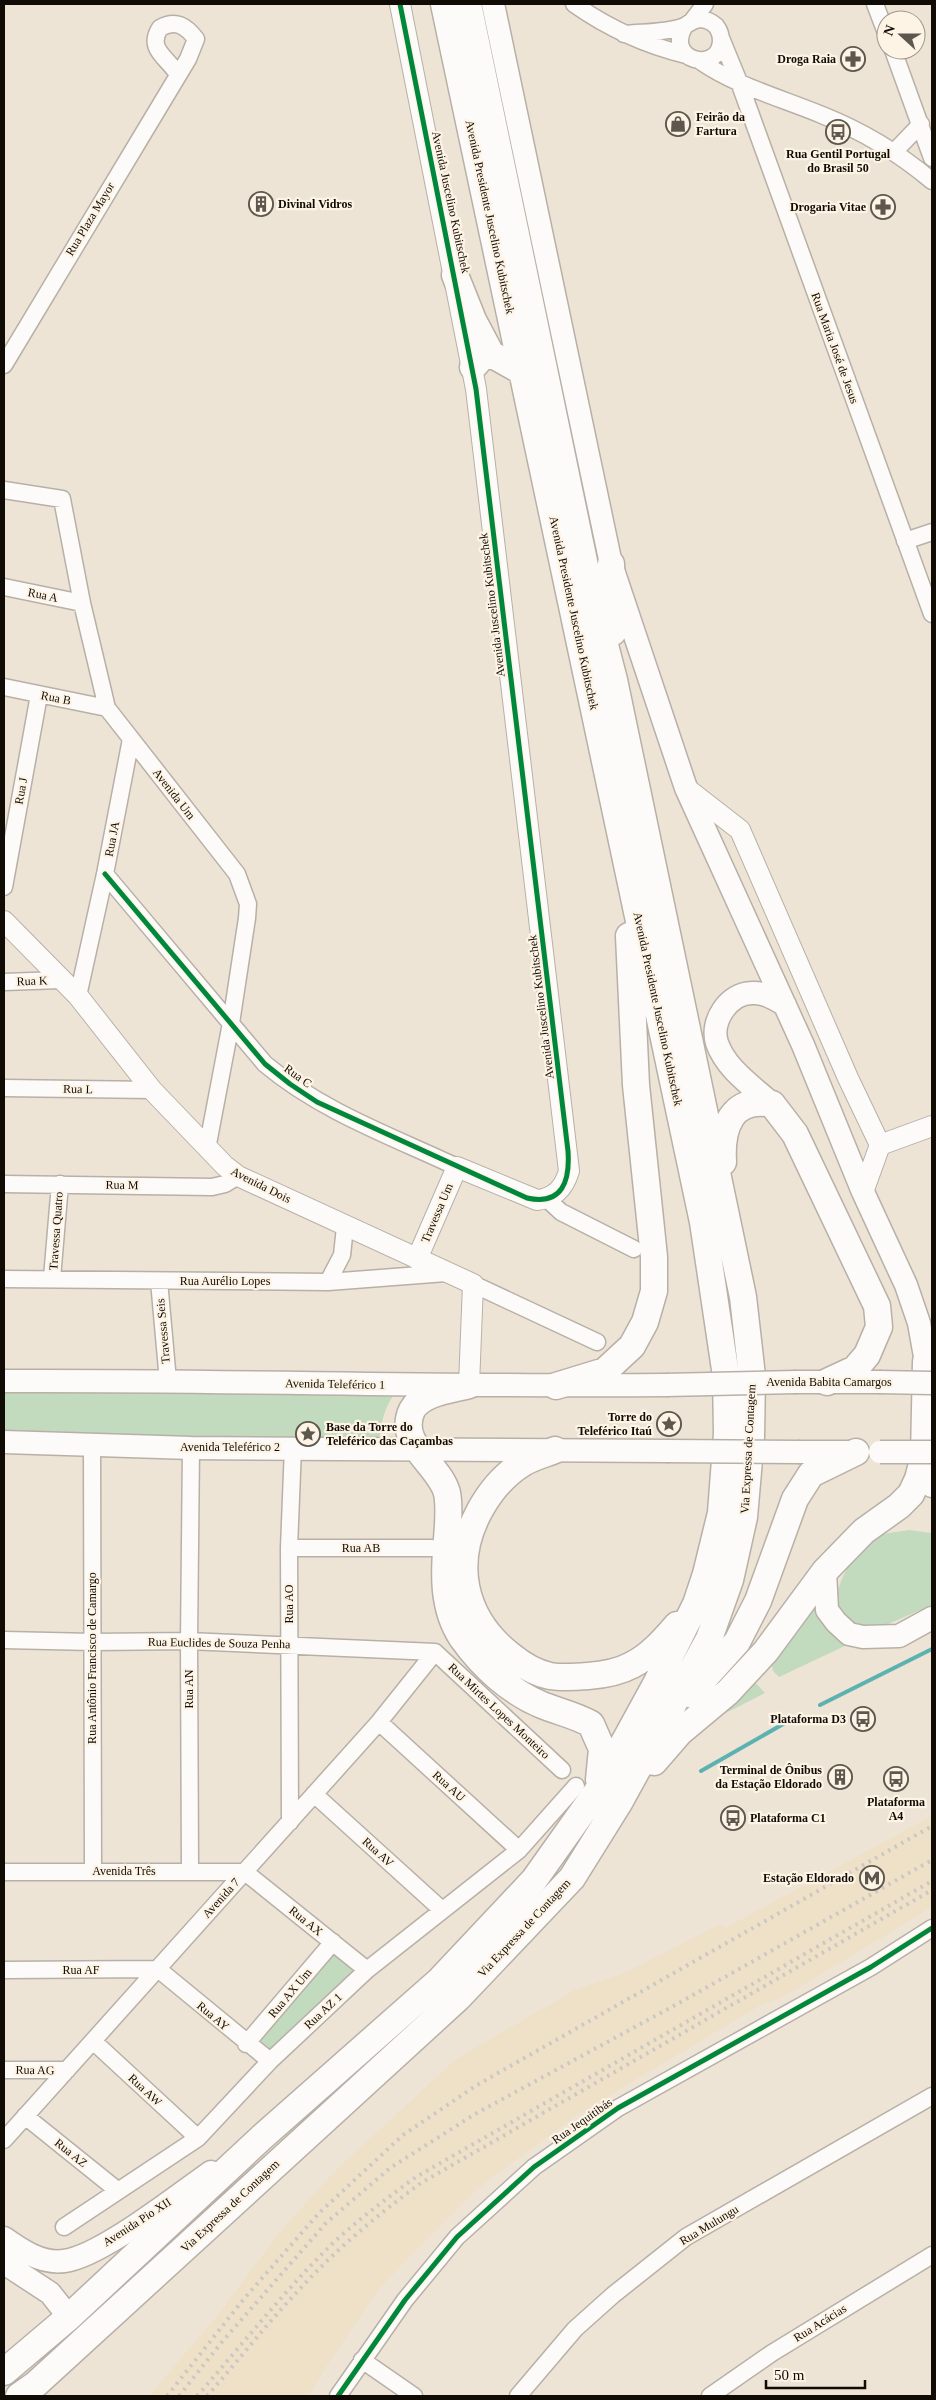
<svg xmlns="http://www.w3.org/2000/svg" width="936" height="2400" font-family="'Times New Roman',serif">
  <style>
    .built { fill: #efe0c8 }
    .green { fill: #c2dabe }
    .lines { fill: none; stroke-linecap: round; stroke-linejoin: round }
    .stream { stroke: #5bb2b0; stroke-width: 4 }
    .minor-casing { stroke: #b8b0a6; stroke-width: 19 }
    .tertiary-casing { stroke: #b8b0a6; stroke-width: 22 }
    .secondary-casing { stroke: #b8b0a6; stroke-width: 25 }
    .trunk-casing { stroke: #b8b0a6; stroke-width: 29 }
    .minor { stroke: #fcfbf9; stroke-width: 16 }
    .tertiary { stroke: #fcfbf9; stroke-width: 20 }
    .secondary { stroke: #fcfbf9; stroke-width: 22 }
    .trunk { stroke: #fcfbf9; stroke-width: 26 }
    .rail { stroke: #cbc8c4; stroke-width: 4; stroke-dasharray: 2.5 5; stroke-linecap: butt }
    .secondary-bridge-casing { stroke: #b8b0a6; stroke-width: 25; stroke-linecap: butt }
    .secondary-bridge { stroke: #fcfbf9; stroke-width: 22 }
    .cycleway-casing { stroke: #fef4e5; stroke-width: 8 }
    .cycleway { stroke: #00873e; stroke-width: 5 }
    .labels { text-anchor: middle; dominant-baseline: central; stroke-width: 4.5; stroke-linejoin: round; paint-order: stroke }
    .poi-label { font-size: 12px; font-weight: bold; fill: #100b04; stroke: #fef4e5; text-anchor: end }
    .street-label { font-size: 12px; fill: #100b04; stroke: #fef4e5 }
  </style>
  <rect width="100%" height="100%" fill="#ede4d6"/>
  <!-- built -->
  <path class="built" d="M 932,1816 L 932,1907 L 785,1996 L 761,2005 L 580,2113 L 477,2189 L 380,2287 L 326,2367 L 309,2396 L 149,2396 L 217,2316 L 283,2228 L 339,2167 L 456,2059 L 575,1990 L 629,1971 L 720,1924 L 725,1928 Z"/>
  <!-- green -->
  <path class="green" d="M 4,1386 L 399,1388 C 385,1405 382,1419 379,1440 L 4,1437 Z
    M 909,1530 L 932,1533 L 932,1605 L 886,1625 L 854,1629 C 828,1609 837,1585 851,1561 C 855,1553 863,1541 871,1538 C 882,1533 897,1532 909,1530 Z
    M 816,1594 L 849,1644 L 779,1677 L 773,1671 L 771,1661 Z
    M 755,1682 L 765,1693 L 726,1713 Z
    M 333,1943 L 366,1970 L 268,2060 L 248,2043 Z"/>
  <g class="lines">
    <!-- stream -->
    <path class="stream" d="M 820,1705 L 932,1649
      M 701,1771 L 792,1719"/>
    <defs>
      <path id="minor" d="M 574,4 C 608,28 645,45 686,55
        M 875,4 L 886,33
        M 692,21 L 705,4
        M 624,34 C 642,32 664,33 682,27 C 688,25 691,20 699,19 C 705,19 712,22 716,26 C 720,31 721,36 721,41 C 719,74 665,61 684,27
        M 721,38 L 739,82 L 932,614
        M 893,50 L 932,158
        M 700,61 C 736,86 781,98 822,115 C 862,131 899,153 932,181
        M 894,152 L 921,124
        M 4,365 L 188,59 L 196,39 C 186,26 176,19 160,28 C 146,50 169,58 178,75
        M 4,490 L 62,499 L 82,603 L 107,708 L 237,874 L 248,904 L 247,918 L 231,1023 L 207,1149
        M 905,541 L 932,532
        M 4,587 L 82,603
        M 4,687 L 107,708
        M 105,874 L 265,1064 C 321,1111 391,1136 457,1167
        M 4,887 L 39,695
        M 4,982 L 61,980
        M 78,996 L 105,874 L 131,739
        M 4,1088 L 152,1090
        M 4,1184 L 212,1187 L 225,1184 L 238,1176
        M 547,1199 L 561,1212 L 634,1249
        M 52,1278 L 60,1184
        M 4,1279 L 328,1282 L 446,1273
        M 159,1281 L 168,1381
        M 328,1282 L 342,1255 L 345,1227
        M 473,1284 L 597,1342
        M 92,1445 L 93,1871
        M 289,1548 L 432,1548
        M 4,1640 L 93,1642 L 189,1641 L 435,1652
        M 435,1652 L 562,1770
        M 379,1722 L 519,1850
        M 314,1794 L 442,1910
        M 290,1822 L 289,1548 L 293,1447
        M 190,1870 L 189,1641 L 191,1448
        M 4,1872 L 245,1872 L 367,1970
        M 4,1970 L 158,1969 L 270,2061
        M 93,2041 L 198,2138
        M 246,2044 L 333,1942
        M 4,2070 L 67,2070
        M 25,2116 L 117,2190
        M 4,2140 L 379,1722 L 435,1652
        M 64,2227 L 198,2138 L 270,2061 L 367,1970 L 519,1850 L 576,1786
        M 362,2360 L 414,2396
        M 338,2396 L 405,2300 L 457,2237 L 534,2167 L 618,2108 L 871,1967 L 932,1928
        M 518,2396 L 575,2329 L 613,2295 L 686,2237 L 932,2096
        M 710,2396 L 772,2353 L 932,2255"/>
      <path id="tertiary" d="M 400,4 L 476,389 L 569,1171 C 564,1188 555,1198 537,1200 L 457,1167 L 417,1259
        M 686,788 L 740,830 L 848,1078 L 880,1145
        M 4,921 L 78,996 L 152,1090 L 225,1166 L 238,1176 L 473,1284 L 469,1385
        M 880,1145 L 932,1126
        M 863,1192 L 880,1145"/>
      <path id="secondary" d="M 493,4 L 611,564 L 686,788 L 803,1045 L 863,1192 L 906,1285 L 919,1323 L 926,1362 L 932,1378
        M 772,1104 C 752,1086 726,1069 717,1043 C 710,1021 729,993 752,993 C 764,992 775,999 785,1005
        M 4,1381 C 225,1380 445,1387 666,1385
        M 796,1382 L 879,1382
        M 4,1442 L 191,1448 L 667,1451
        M 800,1452 L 856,1452
        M 932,1483 L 932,1486
        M 825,1571 L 827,1610 L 836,1622 L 849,1634 L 863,1637 L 899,1636 L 932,1618
        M 4,2238 C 21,2250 41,2264 64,2261 C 100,2257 178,2195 211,2172
        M 4,2263 L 50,2293 L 69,2317"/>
      <path id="trunk" d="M 455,275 L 473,320 L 491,354 L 523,372
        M 473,367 L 482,357 L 491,354
        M 611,564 L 613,632
        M 723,1162 C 721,1128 731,1096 772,1104 L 795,1134 L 877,1306 L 879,1327 L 867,1355 L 855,1369 L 827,1382
        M 469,1385 C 452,1390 422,1392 412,1410 C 396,1444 440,1465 447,1493 C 450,1508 448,1524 447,1539 C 444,1572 442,1608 462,1638 C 482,1666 510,1692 542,1705 C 559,1712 575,1715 591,1724 L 602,1749 L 599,1780
        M 556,1386 L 605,1371 L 632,1346 L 645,1322 L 654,1291 L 654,1257 L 636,1085 L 629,936
        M 555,1450 C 545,1454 533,1457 523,1463 C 505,1474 490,1492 480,1510 C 451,1563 463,1618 510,1655 C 521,1664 535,1673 550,1676 C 562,1678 576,1677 588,1676 C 602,1675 619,1672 632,1665 C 650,1656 664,1640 677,1625
        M 690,1694 L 737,1642 L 758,1601 L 795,1499 L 811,1474 L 856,1452
        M 654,1762 L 680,1732 L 728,1692 L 766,1651 L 825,1571 L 864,1531 L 899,1506 L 911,1494 L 918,1479 L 924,1456 L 926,1362
        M 4,2372 L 69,2317 L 261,2138 L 440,1980 L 534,1880 L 598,1790 L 656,1684 L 696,1604 L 706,1574 L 721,1513 L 727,1433 L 726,1376 L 703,1222 L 444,4
        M 19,2396 L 36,2384 L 458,1998 L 572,1878 L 620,1801 L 709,1639 L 730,1580 L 744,1517 L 751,1437 L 752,1376 L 743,1297 L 614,680 L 586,571 L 468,4"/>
    </defs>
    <!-- minor casing -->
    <use href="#minor" class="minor-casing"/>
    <!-- tertiary casing -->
    <use href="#tertiary" class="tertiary-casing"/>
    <!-- secondary casing -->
    <use href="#secondary" class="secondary-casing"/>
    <!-- trunk casing -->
    <use href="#trunk" class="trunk-casing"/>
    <!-- minor -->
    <use href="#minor" class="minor"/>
    <!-- tertiary -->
    <use href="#tertiary" class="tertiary"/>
    <!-- secondary -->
    <use href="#secondary" class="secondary"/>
    <!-- trunk -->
    <use href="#trunk" class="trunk"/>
    <!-- rail -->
    <path class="rail" d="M 167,2396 L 243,2300 L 319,2213 L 403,2135 L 477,2085 L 932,1826
      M 179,2396 L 221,2343 L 326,2223 L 390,2168 L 475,2114 L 679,2003 L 932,1860
      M 197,2396 C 242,2345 284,2291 333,2243 C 359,2219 387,2198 416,2177 L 932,1881
      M 207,2396 C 237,2362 266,2325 297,2292 C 334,2251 376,2216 421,2183 L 932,1890"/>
    <defs>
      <path id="secondary-bridge" d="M 879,1382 L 932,1383
        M 666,1385 L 796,1382
        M 667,1451 L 800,1452
        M 880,1452 L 932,1452"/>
    </defs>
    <!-- secondary-bridge casing -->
    <use href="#secondary-bridge" class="secondary-bridge-casing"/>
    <!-- secondary-bridge -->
    <use href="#secondary-bridge" class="secondary-bridge"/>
    <defs>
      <path id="cycleway" d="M 105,874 L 265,1064 L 290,1084 L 317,1102 L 527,1198 C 563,1206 570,1180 568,1151 L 476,389 L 400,4
        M 338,2396 L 405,2300 L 457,2237 L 534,2167 L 618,2108 L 871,1967 L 932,1928"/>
    </defs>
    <!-- cycleway casing -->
    <use href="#cycleway" class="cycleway-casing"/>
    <!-- cycleway -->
    <use href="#cycleway" class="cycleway"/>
  </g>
  <!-- icons -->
  <defs>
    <symbol id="pharmacy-ring" viewBox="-11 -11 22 22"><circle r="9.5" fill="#fef4e5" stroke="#5d574e" stroke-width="1.5"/><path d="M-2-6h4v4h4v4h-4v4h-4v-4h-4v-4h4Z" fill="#5d574e"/></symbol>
    <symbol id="shop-ring" viewBox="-11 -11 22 22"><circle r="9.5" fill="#fef4e5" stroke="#5d574e" stroke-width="1.5"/><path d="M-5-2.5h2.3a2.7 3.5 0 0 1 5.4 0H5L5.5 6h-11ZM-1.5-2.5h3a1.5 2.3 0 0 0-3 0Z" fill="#5d574e"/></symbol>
    <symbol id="bus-ring" viewBox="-11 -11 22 22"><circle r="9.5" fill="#fef4e5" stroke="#5d574e" stroke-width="1.5"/><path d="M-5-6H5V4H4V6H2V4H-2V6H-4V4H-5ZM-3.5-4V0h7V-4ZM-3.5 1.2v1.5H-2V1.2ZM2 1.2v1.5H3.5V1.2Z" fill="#5d574e"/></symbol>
    <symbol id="building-ring" viewBox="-11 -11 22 22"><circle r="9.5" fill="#fef4e5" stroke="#5d574e" stroke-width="1.5"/><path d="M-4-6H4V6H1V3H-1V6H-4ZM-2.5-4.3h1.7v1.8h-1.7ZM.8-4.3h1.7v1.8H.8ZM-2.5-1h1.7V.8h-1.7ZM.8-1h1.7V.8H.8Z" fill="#5d574e"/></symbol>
    <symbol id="sight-ring" viewBox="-11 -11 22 22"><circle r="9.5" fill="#fef4e5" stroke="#5d574e" stroke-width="1.5"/><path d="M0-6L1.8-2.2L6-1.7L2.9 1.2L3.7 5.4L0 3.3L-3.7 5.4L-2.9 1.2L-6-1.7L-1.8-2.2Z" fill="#5d574e"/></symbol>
    <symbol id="metro-ring" viewBox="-11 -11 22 22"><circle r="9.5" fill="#fef4e5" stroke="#5d574e" stroke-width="1.5"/><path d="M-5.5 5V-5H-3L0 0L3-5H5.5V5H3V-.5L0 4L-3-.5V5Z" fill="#5d574e"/></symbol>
  </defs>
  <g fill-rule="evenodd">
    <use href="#pharmacy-ring" x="839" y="45" width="28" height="28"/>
    <use href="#shop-ring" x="664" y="110" width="28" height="28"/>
    <use href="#bus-ring" x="824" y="118" width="28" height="28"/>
    <use href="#building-ring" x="247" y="190" width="28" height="28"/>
    <use href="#pharmacy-ring" x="869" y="193" width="28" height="28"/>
    <use href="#sight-ring" x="655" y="1410" width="28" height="28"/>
    <use href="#sight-ring" x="294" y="1420" width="28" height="28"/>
    <use href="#bus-ring" x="849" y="1705" width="28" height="28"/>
    <use href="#building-ring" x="826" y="1763" width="28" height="28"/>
    <use href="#bus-ring" x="882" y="1765" width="28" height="28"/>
    <use href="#bus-ring" x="719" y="1804" width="28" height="28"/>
    <use href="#metro-ring" x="858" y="1864" width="28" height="28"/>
  </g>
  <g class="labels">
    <!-- poi labels -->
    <g class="poi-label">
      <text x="836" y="59">Droga Raia</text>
      <text x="696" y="117" text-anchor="start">Feirão da<tspan x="696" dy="14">Fartura</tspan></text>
      <text x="838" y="154" text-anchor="middle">Rua Gentil Portugal<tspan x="838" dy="14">do Brasil 50</tspan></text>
      <text x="278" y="204" text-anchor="start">Divinal Vidros</text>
      <text x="866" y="207">Drogaria Vitae</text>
      <text x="652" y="1417">Torre do<tspan x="652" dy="14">Teleférico Itaú</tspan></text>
      <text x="326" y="1427" text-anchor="start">Base da Torre do<tspan x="326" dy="14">Teleférico das Caçambas</tspan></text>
      <text x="846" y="1719">Plataforma D3</text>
      <text x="822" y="1770">Terminal de Ônibus<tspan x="822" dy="14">da Estação Eldorado</tspan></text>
      <text x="896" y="1802" text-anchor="middle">Plataforma<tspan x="896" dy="14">A4</tspan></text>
      <text x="750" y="1818" text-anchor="start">Plataforma C1</text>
      <text x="854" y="1878">Estação Eldorado</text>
    </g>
    <!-- street labels -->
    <g class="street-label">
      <text transform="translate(451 202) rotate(78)">Avenida Juscelino Kubitschek</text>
      <text transform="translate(490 217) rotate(78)">Avenida Presidente Juscelino Kubitschek</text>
      <text transform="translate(90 219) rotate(-59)">Rua Plaza Mayor</text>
      <text transform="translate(835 348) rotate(70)">Rua Maria José de Jesus</text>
      <text transform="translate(43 595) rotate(11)">Rua A</text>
      <text transform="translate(492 605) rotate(-97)">Avenida Juscelino Kubitschek</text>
      <text transform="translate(574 613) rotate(78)">Avenida Presidente Juscelino Kubitschek</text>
      <text transform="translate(56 698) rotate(11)">Rua B</text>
      <text transform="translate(21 791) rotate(-80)">Rua J</text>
      <text transform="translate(174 794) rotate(52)">Avenida Um</text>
      <text transform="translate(112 839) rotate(-79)">Rua JA</text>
      <text transform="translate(32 981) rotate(-2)">Rua K</text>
      <text transform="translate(541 1007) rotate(-97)">Avenida Juscelino Kubitschek</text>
      <text transform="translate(658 1009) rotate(78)">Avenida Presidente Juscelino Kubitschek</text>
      <text transform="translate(298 1076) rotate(36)">Rua C</text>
      <text transform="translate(78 1089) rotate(1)">Rua L</text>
      <text transform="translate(122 1185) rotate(1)">Rua M</text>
      <text transform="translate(261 1185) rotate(27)">Avenida Dois</text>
      <text transform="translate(437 1213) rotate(-67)">Travessa Um</text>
      <text transform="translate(56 1231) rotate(-86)">Travessa Quatro</text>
      <text x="225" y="1281">Rua Aurélio Lopes</text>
      <text transform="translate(163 1331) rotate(-95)">Travessa Seis</text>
      <text x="829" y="1382">Avenida Babita Camargos</text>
      <text transform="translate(335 1384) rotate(1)">Avenida Teleférico 1</text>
      <text x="230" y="1447">Avenida Teleférico 2</text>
      <text transform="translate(748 1449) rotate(-87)">Via Expressa de Contagem</text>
      <text x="361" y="1548">Rua AB</text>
      <text transform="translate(289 1604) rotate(-90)">Rua AO</text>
      <text transform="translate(219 1643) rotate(1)">Rua Euclides de Souza Penha</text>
      <text transform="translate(92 1658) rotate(-90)">Rua Antônio Francisco de Camargo</text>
      <text transform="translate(189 1689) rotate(-90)">Rua AN</text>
      <text transform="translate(499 1711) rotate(43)">Rua Mirtes Lopes Monteiro</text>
      <text transform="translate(449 1786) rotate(42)">Rua AU</text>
      <text transform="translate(378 1852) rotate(42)">Rua AV</text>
      <text x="124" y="1871">Avenida Três</text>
      <text transform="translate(221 1898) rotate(-48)">Avenida 7</text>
      <text transform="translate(306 1921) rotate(39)">Rua AX</text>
      <text transform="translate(524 1928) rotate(-47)">Via Expressa de Contagem</text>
      <text x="81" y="1970">Rua AF</text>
      <text transform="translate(290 1993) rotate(-50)">Rua AX Um</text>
      <text transform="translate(323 2011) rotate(-43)">Rua AZ 1</text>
      <text transform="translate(213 2016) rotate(40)">Rua AY</text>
      <text transform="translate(35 2070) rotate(1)">Rua AG</text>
      <text transform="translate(145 2090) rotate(43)">Rua AW</text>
      <text transform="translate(582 2121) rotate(-35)">Rua Jequitibás</text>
      <text transform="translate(71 2153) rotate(39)">Rua AZ</text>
      <text transform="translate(230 2206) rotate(-43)">Via Expressa de Contagem</text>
      <text transform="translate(137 2222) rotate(-33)">Avenida Pio XII</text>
      <text transform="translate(709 2225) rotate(-31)">Rua Mulungu</text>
      <text transform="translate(820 2323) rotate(-32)">Rua Acácias</text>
    </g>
  </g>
  <!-- border -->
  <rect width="936" height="2400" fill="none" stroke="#100b04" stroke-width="10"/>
  <!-- north arrow -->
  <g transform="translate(901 35) rotate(291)"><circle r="24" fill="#fef4e5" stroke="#9f978b"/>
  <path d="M0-4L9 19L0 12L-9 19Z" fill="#5d574e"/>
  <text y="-8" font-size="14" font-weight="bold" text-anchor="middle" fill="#100b04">N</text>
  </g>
  <!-- scale -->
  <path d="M766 2380v8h99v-8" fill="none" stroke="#100b04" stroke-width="2.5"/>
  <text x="774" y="2380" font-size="15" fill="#100b04" stroke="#fef4e5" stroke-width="4" paint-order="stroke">50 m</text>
</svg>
